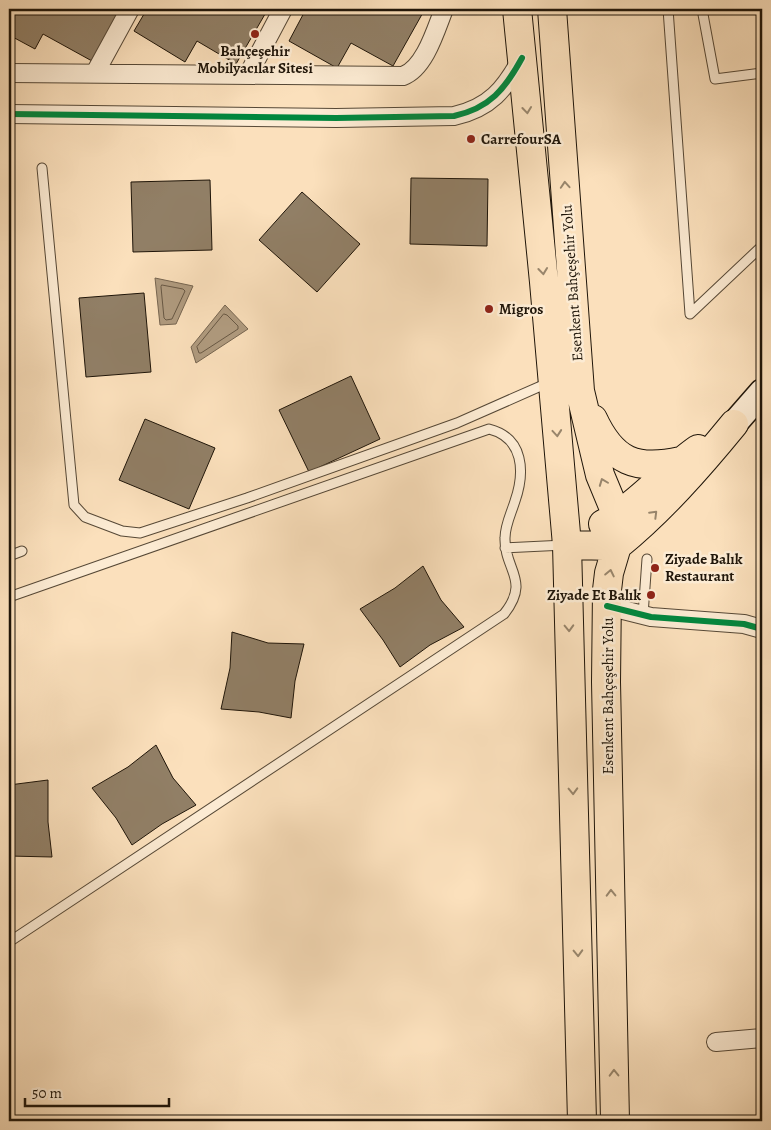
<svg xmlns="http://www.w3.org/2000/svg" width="771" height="1130" font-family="Alegreya,serif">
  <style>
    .water { fill: #b09b7f; stroke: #766550 }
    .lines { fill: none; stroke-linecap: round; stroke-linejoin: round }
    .shore { stroke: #685844; stroke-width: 1 }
    .building { fill: #917f66; stroke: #1f1509 }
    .lane-casing { stroke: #564836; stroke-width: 11 }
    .street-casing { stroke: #564836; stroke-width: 20 }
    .secondary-casing { stroke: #1f1509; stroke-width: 28 }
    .primary-casing { stroke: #1f1509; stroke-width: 30 }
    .lane { stroke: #fcebd3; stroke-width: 9 }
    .street { stroke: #fcebd3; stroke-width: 18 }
    .secondary { stroke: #fcebd3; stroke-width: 25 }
    .primary { stroke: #fbe0bc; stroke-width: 28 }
    .cycleway-casing { stroke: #fcebd3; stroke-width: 9 }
    .cycleway { stroke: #00873e; stroke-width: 6 }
    .oneway { stroke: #98856b }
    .poi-dot { fill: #8f2418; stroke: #fcebd3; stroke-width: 2 }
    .labels { text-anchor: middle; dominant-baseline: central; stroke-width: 5; stroke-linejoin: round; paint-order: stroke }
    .poi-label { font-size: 15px; font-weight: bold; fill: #1f1509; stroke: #fcebd3; text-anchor: start }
    .street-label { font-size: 15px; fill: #1f1509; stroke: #fcebd3 }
  </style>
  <rect width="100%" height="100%" fill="#fbe0bc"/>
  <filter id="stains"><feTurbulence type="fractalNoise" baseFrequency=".004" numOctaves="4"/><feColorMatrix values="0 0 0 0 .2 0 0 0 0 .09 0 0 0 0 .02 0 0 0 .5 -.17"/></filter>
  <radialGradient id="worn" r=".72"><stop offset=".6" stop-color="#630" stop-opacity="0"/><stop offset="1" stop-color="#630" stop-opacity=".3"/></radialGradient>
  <!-- water -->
  <path class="water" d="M 155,278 L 193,286 L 176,324 L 160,325 Z
    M 225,305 L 248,329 L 196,363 L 191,347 Z"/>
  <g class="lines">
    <!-- shore -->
    <path class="shore" d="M 162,285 L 183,289 L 185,291 L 172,319 L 166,320 L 164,318 L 161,287 Z
      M 224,314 L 227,315 L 238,326 L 238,329 L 201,353 L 199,353 L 197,347 Z"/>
  </g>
  <!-- building -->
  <path class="building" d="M 9,9 L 120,9 L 92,61 L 43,34 L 35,49 L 9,35 Z
    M 147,9 L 268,9 L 236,64 L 197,41 L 185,62 L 134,31 Z
    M 306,9 L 425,9 L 393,66 L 351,43 L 337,68 L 289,41 Z
    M 411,178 L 488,179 L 487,246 L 410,244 Z
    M 210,180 L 212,250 L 133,252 L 131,182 Z
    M 302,192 L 360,244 L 317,292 L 259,240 Z
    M 144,293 L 151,372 L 86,377 L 79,298 Z
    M 351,376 L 380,439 L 309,472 L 279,410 Z
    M 145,419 L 215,448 L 189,509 L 119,480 Z
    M 423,566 L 441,600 L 464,627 L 430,645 L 400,667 L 383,640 L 360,609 L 395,588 Z
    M 232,632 L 268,643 L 304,644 L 295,681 L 291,718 L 259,712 L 221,709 L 230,668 Z
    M 156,745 L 173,778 L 196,805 L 162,824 L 132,845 L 116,818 L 92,788 L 128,767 Z
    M 48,780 L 48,822 L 52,857 L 9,856 L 9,785 Z"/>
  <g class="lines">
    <defs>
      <path id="lane" d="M 668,9 L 690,314
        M 702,9 L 715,79 L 762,73
        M 42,168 L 74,505 L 85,517 L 122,531 L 140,533 L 247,498 L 457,423 L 550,382
        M 690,314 L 762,246
        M 505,548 L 565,545
        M 9,556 L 22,551
        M 9,597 L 489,429 C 524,438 525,472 515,501 C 511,514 505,525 505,538 C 504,570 531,580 504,614 L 9,942
        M 643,615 L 647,559"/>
      <path id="street" d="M 9,73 L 403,76 C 425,68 436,29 444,9
        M 95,73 L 130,9
        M 248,75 L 283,9
        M 9,114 L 336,118 L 454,116 C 490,108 505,89 522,58
        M 607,606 L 651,617 L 744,624 L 762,629
        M 716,1042 L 762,1038"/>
      <path id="secondary" d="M 734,424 L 762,392"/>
      <path id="primary" d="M 517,9 L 544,282 L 567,545 L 582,1121
        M 552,9 L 580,391 L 600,475 L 617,516 L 617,546 L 609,573 L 607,590 L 606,682 L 615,1121
        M 593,419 C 613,462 636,471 681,461
        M 603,524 C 638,505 665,472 698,449
        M 567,545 L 617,546 C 661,510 698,468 734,424"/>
    </defs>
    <!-- lane casing -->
    <use href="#lane" class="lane-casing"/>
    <!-- street casing -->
    <use href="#street" class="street-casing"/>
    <!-- secondary casing -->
    <use href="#secondary" class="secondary-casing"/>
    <!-- primary casing -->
    <use href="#primary" class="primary-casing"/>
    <!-- lane -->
    <use href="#lane" class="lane"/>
    <!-- street -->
    <use href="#street" class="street"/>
    <!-- secondary -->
    <use href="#secondary" class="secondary"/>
    <!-- primary -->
    <use href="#primary" class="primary"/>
    <defs>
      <path id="cycleway" d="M 9,114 L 336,118 L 454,116 C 490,108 505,89 522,58
        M 607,606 L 651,617 L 744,624 L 762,629"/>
    </defs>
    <!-- cycleway casing -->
    <use href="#cycleway" class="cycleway-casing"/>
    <!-- cycleway -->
    <use href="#cycleway" class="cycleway"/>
  </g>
  <!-- one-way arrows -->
  <defs><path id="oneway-chevron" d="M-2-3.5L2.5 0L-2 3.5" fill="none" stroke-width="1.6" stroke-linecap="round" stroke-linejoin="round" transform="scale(1.25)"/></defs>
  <g class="oneway">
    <use href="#oneway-chevron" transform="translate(527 110) rotate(84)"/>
    <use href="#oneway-chevron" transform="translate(565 185) rotate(-94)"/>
    <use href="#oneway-chevron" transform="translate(543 271) rotate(84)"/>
    <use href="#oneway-chevron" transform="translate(557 433) rotate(85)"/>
    <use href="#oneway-chevron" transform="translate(603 482) rotate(-111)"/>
    <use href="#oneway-chevron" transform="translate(654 514) rotate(-45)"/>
    <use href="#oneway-chevron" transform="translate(610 573) rotate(-78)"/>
    <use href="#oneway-chevron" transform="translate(569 628) rotate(88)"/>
    <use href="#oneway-chevron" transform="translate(573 791) rotate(88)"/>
    <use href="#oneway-chevron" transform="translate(611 893) rotate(-91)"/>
    <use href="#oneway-chevron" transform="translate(578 953) rotate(88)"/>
    <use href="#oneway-chevron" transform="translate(614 1073) rotate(-91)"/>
  </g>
  <!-- markers -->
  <g class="poi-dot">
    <circle cx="255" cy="34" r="5"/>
    <circle cx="471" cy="139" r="5"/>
    <circle cx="489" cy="309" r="5"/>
    <circle cx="655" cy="568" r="5"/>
    <circle cx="651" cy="595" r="5"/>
  </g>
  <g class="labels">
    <!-- poi labels -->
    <g class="poi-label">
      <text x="255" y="51" text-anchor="middle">Bahçeşehir<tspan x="255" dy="17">Mobilyacılar Sitesi</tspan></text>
      <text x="481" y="139">CarrefourSA</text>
      <text x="499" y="309">Migros</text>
      <text x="665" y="559">Ziyade Balık<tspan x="665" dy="17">Restaurant</tspan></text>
      <text x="641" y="595" text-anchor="end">Ziyade Et Balık</text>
    </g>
    <!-- street labels -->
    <g class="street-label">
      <text transform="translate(572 283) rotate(-94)">Esenkent Bahçeşehir Yolu</text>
      <text transform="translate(608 696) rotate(-90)">Esenkent Bahçeşehir Yolu</text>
    </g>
  </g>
  <!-- margin -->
  <rect width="771" height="1130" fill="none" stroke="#fbe0bc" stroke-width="30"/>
  <rect x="10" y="10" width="751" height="1110" fill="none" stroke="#1f1509" stroke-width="2.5"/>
  <rect x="15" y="15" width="741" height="1100" fill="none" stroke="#1f1509"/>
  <!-- scale -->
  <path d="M25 1098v8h144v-8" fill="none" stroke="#1f1509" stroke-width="2.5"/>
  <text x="32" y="1098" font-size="15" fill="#1f1509" stroke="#fcebd3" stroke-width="4" paint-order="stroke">50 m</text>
  <rect width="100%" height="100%" filter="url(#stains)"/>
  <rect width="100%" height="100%" fill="url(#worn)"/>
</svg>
